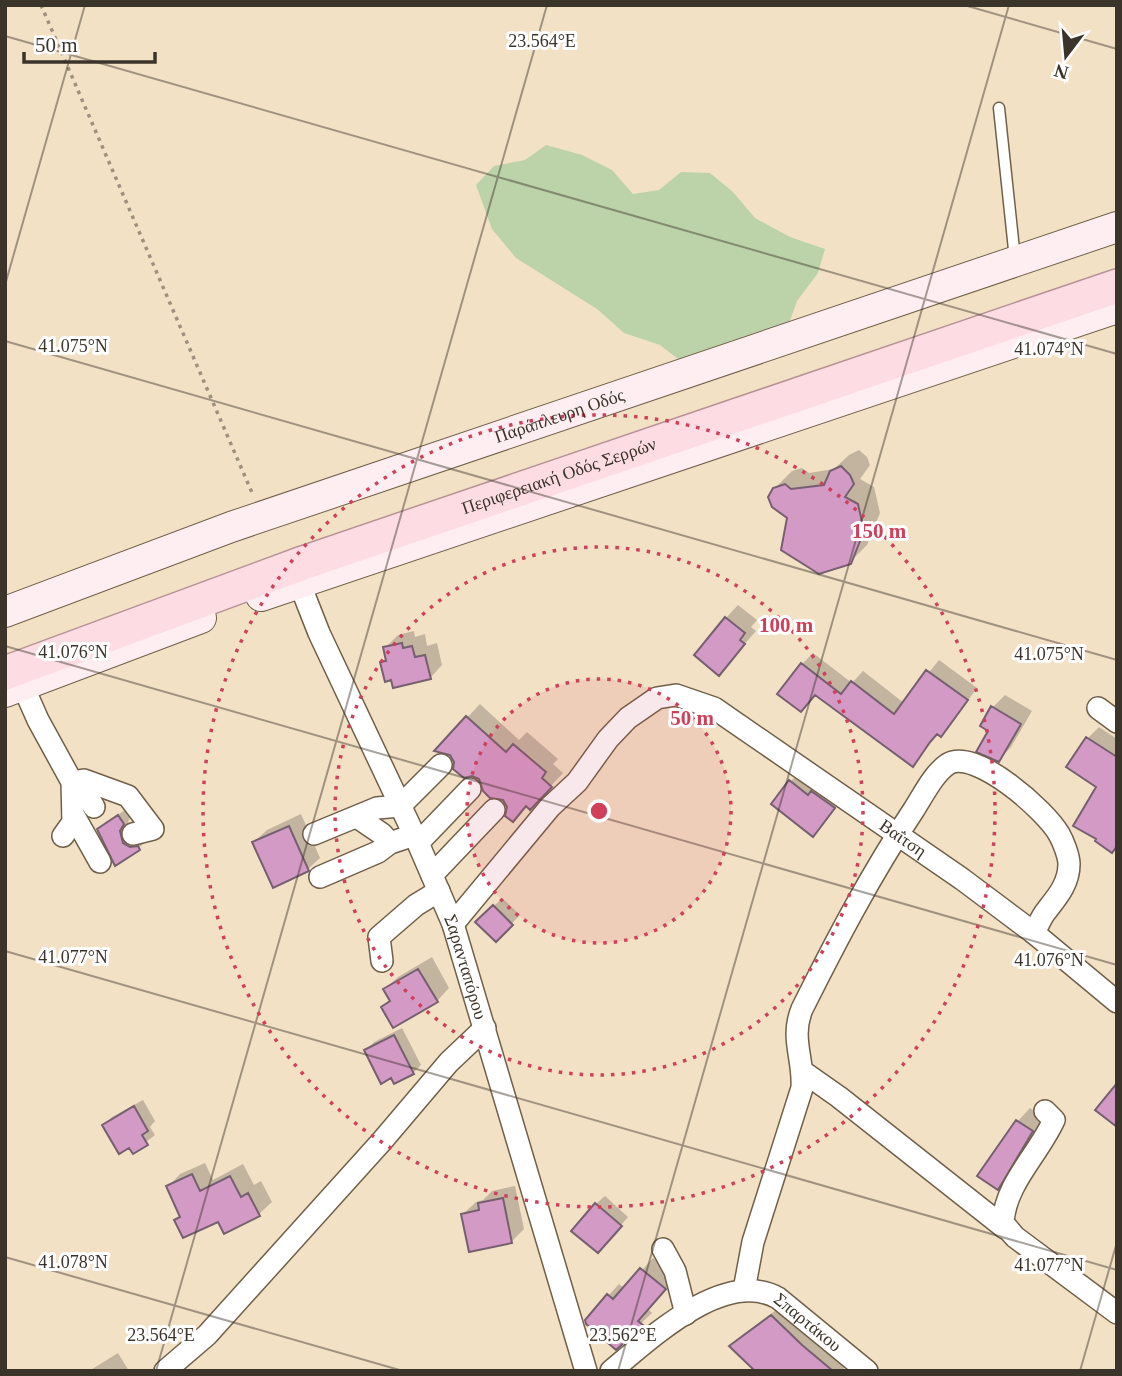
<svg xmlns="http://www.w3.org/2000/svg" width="1122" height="1376" font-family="Georgia,serif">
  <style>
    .green { fill: #bcd2a9 }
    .shadow { fill: #0003 }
    .building { fill: #d49ac6; stroke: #765f70; stroke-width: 2 }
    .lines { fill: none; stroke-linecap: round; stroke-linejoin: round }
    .lane-casing { stroke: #706049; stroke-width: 13 }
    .street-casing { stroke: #706049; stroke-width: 24 }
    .secondary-casing { stroke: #706049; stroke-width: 32 }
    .primary-casing { stroke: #b89396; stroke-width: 36 }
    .path { stroke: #9d907d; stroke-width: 3.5; stroke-dasharray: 3.5 5; stroke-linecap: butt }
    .lane { stroke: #fff; stroke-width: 10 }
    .street { stroke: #fff; stroke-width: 21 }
    .secondary { stroke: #feeef1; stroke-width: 30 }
    .primary { stroke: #fddde3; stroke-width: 33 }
    .ticks { fill: none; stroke: #3b342a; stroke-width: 2; stroke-opacity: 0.45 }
    .ring { fill: none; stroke: #d0405a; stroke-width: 3.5; stroke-dasharray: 3.5 7 }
    .labels { text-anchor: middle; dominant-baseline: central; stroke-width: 6; stroke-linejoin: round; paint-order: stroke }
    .street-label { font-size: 18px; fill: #3b342a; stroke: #fff }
    .ticks-label { font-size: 18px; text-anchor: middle; fill: #3b342a; stroke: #fff; stroke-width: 6; stroke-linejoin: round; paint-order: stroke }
    .centre { fill: #d0405a; stroke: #fff; stroke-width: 3.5 }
    .ring-label { font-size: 21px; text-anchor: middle; font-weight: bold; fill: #d0405a; stroke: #fff; stroke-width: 6; stroke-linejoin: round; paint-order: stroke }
  </style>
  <rect width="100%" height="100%" fill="#f3e1c6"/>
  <!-- green -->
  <path class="green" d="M 546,145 L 582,155 L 612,170 L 633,194 L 659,190 L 681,172 L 710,173 L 733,192 L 755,218 L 790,237 L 825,249 L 818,273 L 797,301 L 786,332 L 686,365 L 660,345 L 624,333 L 597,309 L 516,258 L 492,229 L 476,185 L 494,166 L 525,160 Z"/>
  <!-- shadow -->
  <path class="shadow" d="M 859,450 L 867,457 L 870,465 L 860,479 L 874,487 L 880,513 L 867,545 L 850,562 L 789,517 L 774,489 L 792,471 L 802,468 L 809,473 L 834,469 L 849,455 Z
    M 738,605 L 757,620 L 751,627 L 756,631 L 719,673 L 726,618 Z
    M 414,631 L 415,637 L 425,634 L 427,646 L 437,643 L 442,665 L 430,678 L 382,663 L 387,658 L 385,648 L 398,635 Z
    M 813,653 L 852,683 L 863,671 L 904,703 L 939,660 L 977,688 L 951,723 L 940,734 L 939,733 L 913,765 L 816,694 L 801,710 L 802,664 Z
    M 1005,695 L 1032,711 L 1011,747 L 999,760 L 990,731 L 992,708 Z
    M 480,704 L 519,740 L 527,732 L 558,759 L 553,764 L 563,773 L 530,808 L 527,805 L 509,807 L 504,799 L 480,778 L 456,762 L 451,754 L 437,750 Z
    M 1099,727 L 1117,739 L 1117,845 L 1098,786 L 1088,738 Z
    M 803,769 L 847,794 L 813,834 L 791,781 Z
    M 127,808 L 131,815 L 128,822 L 131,834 L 147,840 L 139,848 L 116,863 L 99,830 Z
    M 301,814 L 320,858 L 307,870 L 254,842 L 267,830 Z
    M 502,898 L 520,915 L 496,940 L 478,922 Z
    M 432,957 L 449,988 L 437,1001 L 383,1007 L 391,999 L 385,989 L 398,977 Z
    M 402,1028 L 421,1065 L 413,1073 L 366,1051 L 374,1042 Z
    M 143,1100 L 155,1121 L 150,1127 L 155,1135 L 133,1152 L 130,1146 L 104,1126 L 112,1117 Z
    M 1030,1108 L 1044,1118 L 1010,1175 L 997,1188 L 980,1175 L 1018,1121 Z
    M 205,1163 L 213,1180 L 243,1164 L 254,1185 L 261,1181 L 272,1202 L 259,1214 L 219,1219 L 176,1220 L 181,1215 L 168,1187 L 180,1174 Z
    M 515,1186 L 524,1229 L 512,1241 L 463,1214 L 476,1202 L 483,1200 L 492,1191 Z
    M 605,1196 L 628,1217 L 606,1243 L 596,1204 Z
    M 653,1258 L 675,1278 L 648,1309 L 652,1313 L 615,1348 L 586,1320 L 619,1284 L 625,1289 Z
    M 783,1305 L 846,1366 L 841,1371 L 758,1371 L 731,1346 L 742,1335 Z
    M 118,1353 L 129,1371 L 89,1371 Z"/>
  <!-- building -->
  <path class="building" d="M 841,466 L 850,475 L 854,484 L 845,497 L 858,504 L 864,531 L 851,564 L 819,574 L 781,550 L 787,518 L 772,507 L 768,497 L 773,488 L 785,484 L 791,489 L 824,485 L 830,471 Z
    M 725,617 L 745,633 L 740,640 L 745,644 L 719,676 L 694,655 Z
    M 402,643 L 403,648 L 412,646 L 415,657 L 425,655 L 431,679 L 393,688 L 391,680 L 385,682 L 380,662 L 386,661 L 383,647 Z
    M 801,663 L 841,694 L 851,681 L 894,714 L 926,670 L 968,700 L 941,737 L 937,734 L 930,742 L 913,767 L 815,695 L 801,712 L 777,694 Z
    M 991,706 L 1021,724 L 999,762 L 976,752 L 988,731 L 980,726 Z
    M 466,716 L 506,752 L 513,744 L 546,772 L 542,778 L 552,787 L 530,810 L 526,806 L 513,822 L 505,816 L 507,807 L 503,800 L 490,798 L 483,791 L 479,779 L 472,776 L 464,778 L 453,769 L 454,762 L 450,755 L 434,751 Z
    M 1086,737 L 1117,757 L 1117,846 L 1112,853 L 1095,841 L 1096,839 L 1073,826 L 1096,787 L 1066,767 Z
    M 789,780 L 808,795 L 811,791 L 835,808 L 813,837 L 771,804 Z
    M 118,815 L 124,824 L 120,831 L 123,843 L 130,847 L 138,846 L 140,850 L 115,866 L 97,829 Z
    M 289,826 L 309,871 L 273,888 L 252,842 Z
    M 493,905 L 513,925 L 496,942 L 475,922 Z
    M 418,969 L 438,1002 L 393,1028 L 381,1007 L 390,1001 L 383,989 Z
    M 394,1035 L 414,1074 L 394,1084 L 391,1078 L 381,1084 L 364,1050 Z
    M 1117,1083 L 1117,1127 L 1095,1110 Z
    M 134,1106 L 148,1131 L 142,1135 L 148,1145 L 133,1154 L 129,1148 L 119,1154 L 102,1125 Z
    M 1016,1120 L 1033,1131 L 998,1190 L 977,1176 Z
    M 192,1174 L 200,1191 L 230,1176 L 241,1197 L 248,1193 L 260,1216 L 224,1234 L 218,1222 L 183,1238 L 174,1220 L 180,1217 L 166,1186 Z
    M 503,1198 L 512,1243 L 469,1252 L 461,1214 L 479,1210 L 478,1203 Z
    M 595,1203 L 622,1226 L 598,1253 L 571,1231 Z
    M 640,1268 L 666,1289 L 638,1321 L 643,1325 L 616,1350 L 586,1324 L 585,1320 L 607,1294 L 613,1299 Z
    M 771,1315 L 802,1345 L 833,1371 L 755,1371 L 729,1346 Z"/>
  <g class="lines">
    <defs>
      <path id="lane" d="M 999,108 L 1015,259"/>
      <g id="street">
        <path id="s1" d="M 299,582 L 319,633 L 418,843 L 453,924 L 586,1371"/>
        <path d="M 23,686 L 38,720 L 72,782 L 73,822 L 63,836"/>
        <path d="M 1098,708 L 1117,722"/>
        <path d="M 72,782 L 84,780 L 128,796 L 153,829 L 133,834"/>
        <path d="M 78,782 L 94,807"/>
        <path d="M 73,814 L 100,862"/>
        <path d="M 357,817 L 382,834 L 390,843"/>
        <path d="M 314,834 L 377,808 L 400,806 L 441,765"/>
        <path d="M 418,843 L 470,789"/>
        <path d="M 432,875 L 494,810"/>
        <path d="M 320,877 L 378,852 L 390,843 L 414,835"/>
        <path id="s2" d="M 453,924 L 550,807 L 577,782 L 608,739 L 628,718 L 657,698 L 676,695 L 714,708 L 962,879 L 1034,933 L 1117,1002"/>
        <path d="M 382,961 L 379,937 L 416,905 L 439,891"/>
        <path d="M 802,1071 L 839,1097 L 1005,1228"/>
        <path d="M 1045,1111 L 1054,1120 C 1038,1155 1005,1184 1003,1223 L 1015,1237 L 1117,1313"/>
        <path d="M 663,1249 L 675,1271 L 686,1314"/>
        <path d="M 744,1290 L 753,1242 L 802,1088 C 804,1059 790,1038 802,1009 C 836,941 871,874 913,811 C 923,796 933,774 948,764 C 976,748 1046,811 1059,834 C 1063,841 1069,856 1069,864 C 1069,883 1058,896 1047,910 C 1041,917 1038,926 1034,933"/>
        <path d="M 165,1371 L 207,1335 L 382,1141 L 449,1062 L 485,1028"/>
        <path id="s3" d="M 611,1371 C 650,1339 724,1268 778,1298 L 867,1371"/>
      </g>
      <g id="secondary">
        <path d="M 261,596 L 1117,308"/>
        <path id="s4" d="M 5,612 L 231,527 L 1117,227"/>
        <path d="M 5,692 L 201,618"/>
      </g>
      <g id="primary">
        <path id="s5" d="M 5,673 L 303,563 L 1117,286"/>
      </g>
    </defs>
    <!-- lane casing -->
    <use href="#lane" class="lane-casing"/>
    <!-- street casing -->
    <use href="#street" class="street-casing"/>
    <!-- secondary casing -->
    <use href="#secondary" class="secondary-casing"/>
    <!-- primary casing -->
    <use href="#primary" class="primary-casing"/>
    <!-- path -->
    <path class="path" d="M 41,5 L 253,495"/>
    <!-- lane -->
    <use href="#lane" class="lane"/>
    <!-- street -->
    <use href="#street" class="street"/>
    <!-- secondary -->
    <use href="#secondary" class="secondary"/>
    <!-- primary -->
    <use href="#primary" class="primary"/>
  </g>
  <!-- ticks -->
  <path class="ticks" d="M 964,5 L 1117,49M 5,36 L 1117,354M 5,285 L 85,5M 5,341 L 1117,660M 5,646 L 1117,965M 5,951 L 1117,1270M 5,1257 L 403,1371M 156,1371 L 547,5M 618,1371 L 1009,5M 1080,1371 L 1117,1242"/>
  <!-- distance rings -->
  <circle cx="599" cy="811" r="132" fill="#d0405a" fill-opacity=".12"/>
  <g class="ring">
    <circle cx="599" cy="811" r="132"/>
    <circle cx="599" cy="811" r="264"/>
    <circle cx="599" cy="811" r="396"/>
  </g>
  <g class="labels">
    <!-- street labels -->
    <g class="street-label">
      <text stroke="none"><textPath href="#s4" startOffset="588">Παράπλευρη Οδός</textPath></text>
      <text stroke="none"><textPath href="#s5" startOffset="588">Περιφερειακή Οδός Σερρών</textPath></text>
      <text stroke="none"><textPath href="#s2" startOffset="595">Βαΐτση</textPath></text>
      <text stroke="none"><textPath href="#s1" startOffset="420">Σαρανταπόρου</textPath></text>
      <text stroke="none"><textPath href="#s3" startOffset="231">Σπαρτάκου</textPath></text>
    </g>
  </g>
  <g class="ticks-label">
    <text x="542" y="47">23.564°E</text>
    <text x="73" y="352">41.075°N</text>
    <text x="1049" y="355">41.074°N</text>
    <text x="73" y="658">41.076°N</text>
    <text x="1049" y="660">41.075°N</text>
    <text x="73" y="963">41.077°N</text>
    <text x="1049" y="966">41.076°N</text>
    <text x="73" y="1268">41.078°N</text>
    <text x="1049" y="1271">41.077°N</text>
    <text x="161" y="1341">23.564°E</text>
    <text x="623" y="1341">23.562°E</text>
  </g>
  <circle cx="599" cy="811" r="10" class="centre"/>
  <g class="ring-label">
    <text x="879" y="538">150 m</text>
    <text x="786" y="632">100 m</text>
    <text x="692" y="725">50 m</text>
  </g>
  <!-- border -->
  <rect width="1122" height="1376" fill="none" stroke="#3b342a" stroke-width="14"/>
  <!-- north arrow -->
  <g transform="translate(1066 56) rotate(196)" stroke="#ffffff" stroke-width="5" paint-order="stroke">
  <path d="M0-5L12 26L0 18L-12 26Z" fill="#3b342a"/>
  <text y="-10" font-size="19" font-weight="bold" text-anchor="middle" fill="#3b342a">N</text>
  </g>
  <!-- scale -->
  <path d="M24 52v10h131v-10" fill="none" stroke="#3b342a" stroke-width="3.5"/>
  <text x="35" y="52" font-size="21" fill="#3b342a" stroke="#ffffff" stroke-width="5" paint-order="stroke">50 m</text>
</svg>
